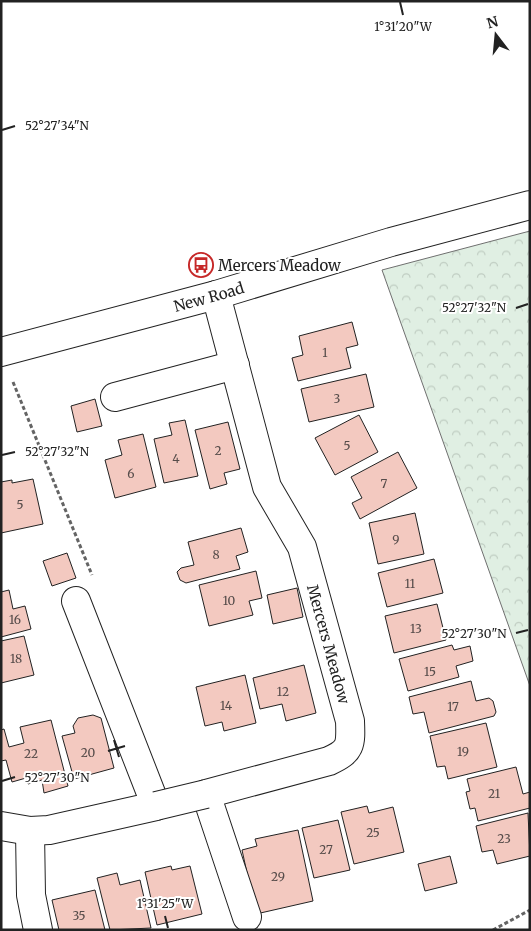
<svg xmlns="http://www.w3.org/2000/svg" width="531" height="931" font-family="Merriweather,serif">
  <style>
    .forest { fill: url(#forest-crowns); stroke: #6f6f6f }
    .building { fill: #f3c9c0; stroke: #222 }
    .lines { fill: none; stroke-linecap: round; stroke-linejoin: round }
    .minor-casing { stroke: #222; stroke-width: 30 }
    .path { stroke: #646464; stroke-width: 3; stroke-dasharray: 4 2.5; stroke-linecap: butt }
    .minor { stroke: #fff; stroke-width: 28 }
    .minor-bridge-casing { stroke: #222; stroke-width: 30; stroke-linecap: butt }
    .minor-bridge { stroke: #fff; stroke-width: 28 }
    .ticks { fill: none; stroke: #222; stroke-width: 2 }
    .labels { text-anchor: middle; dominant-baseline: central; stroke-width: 4; stroke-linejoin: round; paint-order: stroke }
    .number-label { font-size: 12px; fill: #564c4a }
    .poi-label { font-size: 15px; fill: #222; stroke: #fff; text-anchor: start }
    .street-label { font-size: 15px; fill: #222; stroke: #fff }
    .ticks-label { font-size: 12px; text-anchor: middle; fill: #222; stroke: #fff; stroke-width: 4; stroke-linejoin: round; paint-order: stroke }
  </style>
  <defs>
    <pattern id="forest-crowns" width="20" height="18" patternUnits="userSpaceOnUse" patternTransform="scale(1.25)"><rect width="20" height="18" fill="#e0efe3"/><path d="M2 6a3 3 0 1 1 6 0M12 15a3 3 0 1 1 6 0" fill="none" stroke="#c0cdc2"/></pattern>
  </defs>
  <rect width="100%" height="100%" fill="#fff"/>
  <!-- forest -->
  <path class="forest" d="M 530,231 L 530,686 L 382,270 Z"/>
  <!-- building -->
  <path class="building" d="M 352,322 L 358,345 L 346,348 L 351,368 L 298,381 L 292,358 L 303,355 L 299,336 Z
    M 366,374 L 374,407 L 309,422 L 301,389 Z
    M 95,399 L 102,426 L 77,432 L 71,406 Z
    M 359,415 L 378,452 L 335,475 L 315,438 Z
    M 185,420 L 198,476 L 164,483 L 154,439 L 172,435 L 169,423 Z
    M 228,422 L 240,469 L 224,473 L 227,484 L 210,489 L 195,430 Z
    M 143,434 L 156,487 L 115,498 L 105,460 L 122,455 L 118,440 Z
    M 398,452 L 417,488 L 360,519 L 352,503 L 362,498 L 351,477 Z
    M 33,479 L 43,524 L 1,533 L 1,482 L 12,480 L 12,483 Z
    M 415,513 L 424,554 L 378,564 L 369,523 Z
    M 241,528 L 248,552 L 236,556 L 240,569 L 186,583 L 180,580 L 177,572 L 181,568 L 194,565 L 188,542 Z
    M 67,553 L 76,578 L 52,586 L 43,561 Z
    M 434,559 L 443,593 L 387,607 L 378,573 Z
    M 256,571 L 262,598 L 249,601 L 253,615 L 209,626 L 199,585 Z
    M 297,588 L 303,617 L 273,624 L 267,595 Z
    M 9,590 L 13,609 L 25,606 L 31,629 L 1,637 L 1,592 Z
    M 437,604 L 446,640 L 394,653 L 385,616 Z
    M 24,636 L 34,675 L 1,683 L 1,641 Z
    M 452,645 L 454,650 L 470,646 L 473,661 L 456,666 L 459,677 L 408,691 L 399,659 Z
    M 304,665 L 316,713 L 286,721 L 282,704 L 260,709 L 253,678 Z
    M 245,675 L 256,723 L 224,731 L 222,722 L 205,726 L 196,687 Z
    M 471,681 L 476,701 L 489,698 L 493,701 L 496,712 L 494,716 L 429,733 L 424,712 L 413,714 L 409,697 Z
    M 93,715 L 101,718 L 114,768 L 74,779 L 62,736 L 75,733 L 73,726 L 78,718 Z
    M 51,720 L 68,786 L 44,793 L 42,780 L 28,784 L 26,778 L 12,782 L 6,760 L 1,761 L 1,730 L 4,729 L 9,747 L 24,743 L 20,727 Z
    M 486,723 L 497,767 L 448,779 L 445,766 L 437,767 L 430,736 Z
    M 516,767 L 523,794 L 530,792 L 530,808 L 478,821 L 475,808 L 470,809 L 466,792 L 470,791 L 467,779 Z
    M 367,806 L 369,813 L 393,807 L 404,852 L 354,864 L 341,812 Z
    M 528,813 L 530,856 L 497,864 L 493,850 L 482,852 L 476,826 Z
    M 338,820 L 350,870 L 314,878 L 302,828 Z
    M 298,830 L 313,901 L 256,914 L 242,850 L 257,846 L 255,839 Z
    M 450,856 L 457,883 L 425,891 L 418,864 Z
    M 171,866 L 172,870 L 190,866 L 202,914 L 157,925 L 145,872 Z
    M 117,873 L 120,885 L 140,880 L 151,928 L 110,930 L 97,878 Z
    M 95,890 L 105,930 L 59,930 L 52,900 Z"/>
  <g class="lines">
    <defs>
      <g id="minor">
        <path id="s1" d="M 216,295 L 267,487 L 302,547 L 350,721 C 351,745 351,751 329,761 L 206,794 L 247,917"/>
        <path id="s2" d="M 1,352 L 216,295 L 391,242 L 530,205"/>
        <path d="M 115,397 L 235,365"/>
        <path d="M 1,826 L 30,831 L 49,830 L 156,806 L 76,601"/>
        <path d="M 30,831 L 31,895 L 38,930"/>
      </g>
    </defs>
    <!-- minor casing -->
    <use href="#minor" class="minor-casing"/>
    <!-- path -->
    <path class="path" d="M 13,382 L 92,575
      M 493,930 L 530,910"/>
    <!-- minor -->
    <use href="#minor" class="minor"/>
    <defs>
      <path id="minor-bridge" d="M 156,806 L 206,794"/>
    </defs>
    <!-- minor-bridge casing -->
    <use href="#minor-bridge" class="minor-bridge-casing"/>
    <!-- minor-bridge -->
    <use href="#minor-bridge" class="minor-bridge"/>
  </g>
  <!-- ticks -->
  <path class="ticks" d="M 400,2 L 403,15M 2,130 L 15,126M 516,308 L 528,304M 2,455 L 15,452M 516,633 L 528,630M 114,740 L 119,757M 108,751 L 125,746M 2,781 L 15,777M 165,916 L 168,928"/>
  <!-- icons -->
  <defs>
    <symbol id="bus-ring" viewBox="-11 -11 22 22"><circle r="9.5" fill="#fff" stroke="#c62828" stroke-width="1.5"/><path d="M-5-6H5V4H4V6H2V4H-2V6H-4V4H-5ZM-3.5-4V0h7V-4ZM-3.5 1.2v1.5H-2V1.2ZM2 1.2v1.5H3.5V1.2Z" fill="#c62828"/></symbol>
  </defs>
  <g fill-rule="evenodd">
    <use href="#bus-ring" x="187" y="251" width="28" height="28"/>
  </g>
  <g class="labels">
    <!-- number labels -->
    <g class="number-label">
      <text x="325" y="352">1</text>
      <text x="337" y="398">3</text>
      <text x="347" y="445">5</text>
      <text x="218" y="450">2</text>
      <text x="176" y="458">4</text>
      <text x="131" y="473">6</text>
      <text x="384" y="483">7</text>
      <text x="20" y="504">5</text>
      <text x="396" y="539">9</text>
      <text x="216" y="554">8</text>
      <text x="410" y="583">11</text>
      <text x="229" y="600">10</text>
      <text x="15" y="619">16</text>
      <text x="416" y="628">13</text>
      <text x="16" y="658">18</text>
      <text x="430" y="671">15</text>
      <text x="283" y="691">12</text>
      <text x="226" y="705">14</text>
      <text x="453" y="706">17</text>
      <text x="463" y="751">19</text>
      <text x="88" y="752">20</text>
      <text x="31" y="753">22</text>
      <text x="494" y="793">21</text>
      <text x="373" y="832">25</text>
      <text x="504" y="838">23</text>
      <text x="326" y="849">27</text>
      <text x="278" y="876">29</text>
      <text x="79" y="915">35</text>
    </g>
    <!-- poi labels -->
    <g class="poi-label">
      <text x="218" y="265">Mercers Meadow</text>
    </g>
    <!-- street labels -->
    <g class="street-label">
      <text stroke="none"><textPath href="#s2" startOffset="215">New Road</textPath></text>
      <text stroke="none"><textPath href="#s1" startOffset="369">Mercers Meadow</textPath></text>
    </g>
  </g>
  <g class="ticks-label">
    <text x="403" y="31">1°31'20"W</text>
    <text x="57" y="130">52°27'34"N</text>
    <text x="474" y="312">52°27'32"N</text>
    <text x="57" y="456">52°27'32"N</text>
    <text x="474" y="638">52°27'30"N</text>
    <text x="57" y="782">52°27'30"N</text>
    <text x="165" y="908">1°31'25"W</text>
  </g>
  <!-- border -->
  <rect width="531" height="931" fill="none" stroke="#222222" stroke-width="5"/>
  <!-- north arrow -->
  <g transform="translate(496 35) rotate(344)" stroke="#ffffff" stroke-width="4" paint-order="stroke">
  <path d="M0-4L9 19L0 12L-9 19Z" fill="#222222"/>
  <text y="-8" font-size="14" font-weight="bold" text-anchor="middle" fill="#222222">N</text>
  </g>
</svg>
